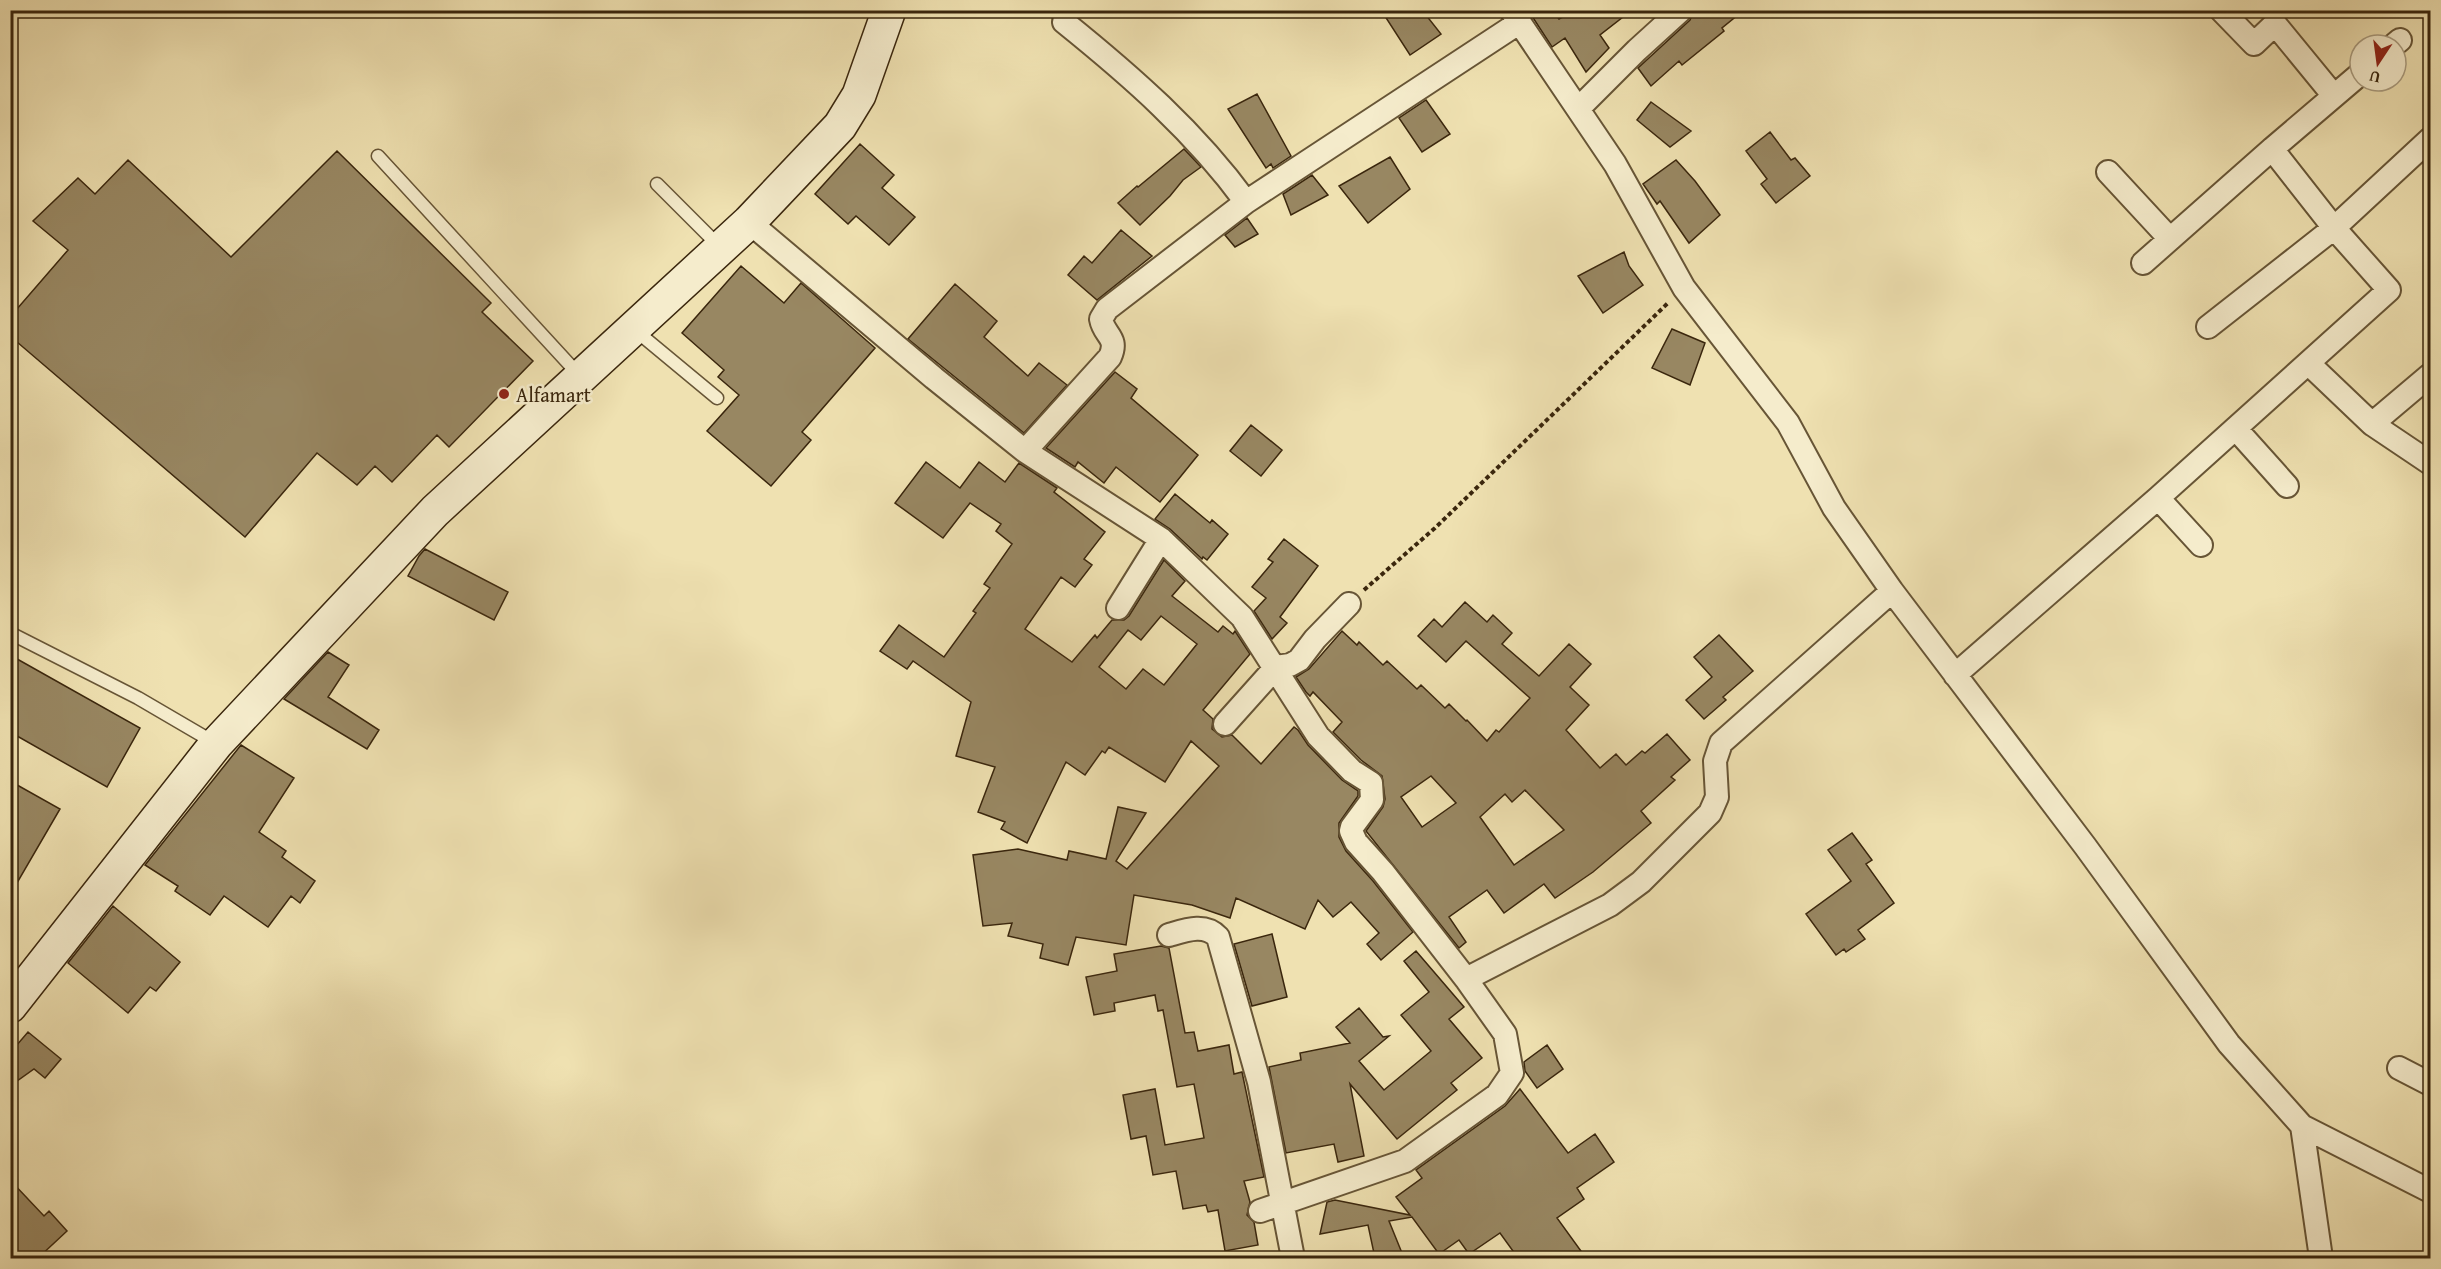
<svg xmlns="http://www.w3.org/2000/svg" width="2441" height="1269" font-family="'Gentium Book Plus',serif">
  <style>
    .building { fill: #988762; stroke: #3a260d; stroke-width: 1.5; fill-rule: evenodd }
    .lines { fill: none; stroke-linecap: round; stroke-linejoin: round }
    .service-casing { stroke: #675536; stroke-width: 15 }
    .minor-casing { stroke: #675536; stroke-width: 26 }
    .secondary-casing { stroke: #3a260d; stroke-width: 36 }
    .path { stroke: #3a260d; stroke-width: 4; stroke-dasharray: 4.5 3; stroke-linecap: butt }
    .service { stroke: #f5eccc; stroke-width: 12 }
    .minor { stroke: #f5eccc; stroke-width: 22 }
    .secondary { stroke: #f5eccc; stroke-width: 33 }
    .poi-dot { fill: #8f2418; stroke: #f5eccc; stroke-width: 2 }
    .labels { text-anchor: middle; dominant-baseline: central; stroke-width: 5; stroke-linejoin: round; paint-order: stroke }
    .poi-label { font-size: 20px; fill: #3a260d; stroke: #f5eccc; text-anchor: start }
  </style>
  <rect width="100%" height="100%" fill="#efe1b1"/>
  <filter id="stains"><feTurbulence type="fractalNoise" baseFrequency=".00333" numOctaves="4"/><feColorMatrix values="0 0 0 0 .2 0 0 0 0 .09 0 0 0 0 .02 0 0 0 .5 -.17"/></filter>
  <radialGradient id="worn" r=".72"><stop offset=".6" stop-color="#630" stop-opacity="0"/><stop offset="1" stop-color="#630" stop-opacity=".3"/></radialGradient>
  <!-- building -->
  <path class="building" d="M 1381,10 L 1422,10 L 1441,34 L 1410,55 Z
    M 1528,10 L 1552,10 L 1559,19 L 1576,10 L 1632,10 L 1600,35 L 1609,48 L 1586,72 L 1565,38 L 1552,47 Z
    M 1694,10 L 1744,10 L 1722,28 L 1724,31 L 1682,65 L 1679,61 L 1651,86 L 1638,68 L 1690,20 Z
    M 1257,94 L 1291,156 L 1273,168 L 1271,164 L 1266,168 L 1228,109 Z
    M 1426,100 L 1450,134 L 1422,152 L 1399,118 Z
    M 1651,102 L 1691,131 L 1670,147 L 1637,120 Z
    M 1770,132 L 1791,160 L 1795,158 L 1810,176 L 1776,203 L 1761,184 L 1767,179 L 1746,151 Z
    M 860,144 L 894,175 L 882,188 L 915,217 L 889,245 L 856,216 L 848,224 L 815,194 Z
    M 1184,149 L 1201,167 L 1183,180 L 1170,196 L 1140,225 L 1118,203 L 1137,186 L 1138,187 Z
    M 337,151 L 491,303 L 482,312 L 533,361 L 449,447 L 437,435 L 392,482 L 375,466 L 357,485 L 317,453 L 245,537 L 10,336 L 10,317 L 68,250 L 33,221 L 78,178 L 95,194 L 128,160 L 231,257 Z
    M 1390,157 L 1410,189 L 1368,223 L 1339,186 Z
    M 1676,160 L 1695,181 L 1720,215 L 1689,243 L 1660,201 L 1657,204 L 1643,184 Z
    M 1312,175 L 1328,195 L 1291,215 L 1283,194 Z
    M 1247,218 L 1258,234 L 1235,247 L 1225,235 Z
    M 1121,230 L 1152,256 L 1097,300 L 1068,275 L 1084,256 L 1092,263 Z
    M 1624,252 L 1629,266 L 1643,285 L 1603,313 L 1578,276 Z
    M 741,266 L 784,303 L 801,283 L 875,348 L 802,432 L 811,440 L 771,486 L 707,431 L 739,395 L 718,377 L 724,370 L 682,333 Z
    M 955,284 L 997,321 L 984,337 L 1028,376 L 1039,363 L 1067,385 L 1024,433 L 908,339 Z
    M 1672,329 L 1705,343 L 1690,385 L 1652,368 Z
    M 1115,372 L 1137,389 L 1131,398 L 1198,455 L 1160,502 L 1116,467 L 1104,483 L 1078,462 L 1075,467 L 1046,448 Z
    M 1251,425 L 1282,450 L 1261,476 L 1230,451 Z
    M 926,462 L 960,488 L 979,462 L 1005,482 L 1019,463 L 1057,488 L 1054,492 L 1105,532 L 1084,559 L 1092,565 L 1075,587 L 1061,577 L 1025,629 L 1072,662 L 1095,635 L 1097,638 L 1112,620 L 1124,620 L 1129,616 L 1164,560 L 1185,581 L 1172,596 L 1218,632 L 1223,626 L 1233,634 L 1235,631 L 1250,654 L 1203,710 L 1213,719 L 1212,729 L 1222,737 L 1232,735 L 1261,764 L 1294,727 L 1298,730 L 1308,745 L 1342,780 L 1358,791 L 1358,796 L 1339,823 L 1339,837 L 1346,851 L 1373,881 L 1413,932 L 1381,960 L 1367,944 L 1379,933 L 1351,902 L 1333,917 L 1318,900 L 1305,929 L 1236,898 L 1230,918 L 1192,905 L 1134,895 L 1126,945 L 1076,937 L 1068,965 L 1040,958 L 1043,944 L 1008,936 L 1012,923 L 983,926 L 973,855 L 1018,849 L 1067,860 L 1069,851 L 1106,859 L 1118,807 L 1146,813 L 1116,861 L 1127,869 L 1219,766 L 1191,741 L 1165,782 L 1109,747 L 1105,753 L 1102,751 L 1085,775 L 1066,762 L 1027,843 L 1001,829 L 1005,822 L 978,812 L 995,767 L 956,756 L 971,702 L 913,661 L 907,669 L 880,651 L 899,625 L 944,657 L 976,613 L 973,611 L 990,588 L 984,584 L 1012,544 L 996,531 L 1001,524 L 970,503 L 943,538 L 895,503 ZM 1161,616 L 1197,644 L 1164,685 L 1143,669 L 1126,689 L 1099,667 L 1128,630 L 1141,640 Z
    M 1175,494 L 1210,523 L 1212,520 L 1228,534 L 1207,560 L 1203,557 L 1202,559 L 1170,529 L 1155,519 Z
    M 1284,539 L 1318,566 L 1280,617 L 1287,623 L 1272,639 L 1254,611 L 1266,598 L 1252,587 L 1273,562 L 1268,559 Z
    M 425,549 L 508,592 L 494,620 L 408,576 L 419,556 Z
    M 1465,602 L 1487,622 L 1493,615 L 1512,633 L 1502,644 L 1539,676 L 1569,644 L 1591,664 L 1570,687 L 1589,705 L 1566,730 L 1600,768 L 1616,754 L 1626,765 L 1642,751 L 1645,753 L 1667,734 L 1690,760 L 1671,777 L 1675,780 L 1641,811 L 1651,823 L 1593,872 L 1555,898 L 1544,884 L 1504,913 L 1487,890 L 1449,917 L 1466,942 L 1459,948 L 1366,831 L 1383,807 L 1385,799 L 1382,776 L 1361,760 L 1333,732 L 1342,722 L 1313,692 L 1310,696 L 1306,692 L 1296,677 L 1309,669 L 1342,631 L 1357,645 L 1359,642 L 1383,665 L 1387,661 L 1417,689 L 1421,685 L 1445,708 L 1449,704 L 1466,721 L 1467,720 L 1487,741 L 1496,730 L 1499,732 L 1530,698 L 1466,641 L 1446,662 L 1418,636 L 1434,619 L 1442,627 ZM 1431,776 L 1456,803 L 1422,827 L 1401,797 ZM 1525,790 L 1564,830 L 1514,865 L 1480,817 L 1505,794 L 1512,802 Z
    M 1719,635 L 1753,671 L 1723,697 L 1726,700 L 1704,719 L 1686,700 L 1712,677 L 1694,657 Z
    M 328,652 L 349,665 L 328,697 L 379,730 L 367,749 L 284,699 Z
    M 10,655 L 140,728 L 107,787 L 10,732 Z
    M 241,745 L 294,778 L 259,832 L 286,851 L 282,857 L 315,881 L 300,903 L 291,896 L 268,927 L 224,896 L 210,915 L 175,891 L 178,886 L 145,865 Z
    M 10,781 L 60,809 L 10,895 Z
    M 1852,833 L 1872,860 L 1866,864 L 1894,903 L 1858,930 L 1865,939 L 1846,952 L 1844,949 L 1836,955 L 1806,914 L 1851,881 L 1828,850 Z
    M 113,906 L 180,962 L 156,991 L 150,987 L 128,1013 L 68,963 Z
    M 1272,934 L 1287,997 L 1252,1006 L 1234,944 Z
    M 1161,946 L 1169,948 L 1185,1033 L 1194,1032 L 1198,1051 L 1229,1045 L 1234,1074 L 1242,1072 L 1264,1177 L 1244,1181 L 1250,1202 L 1247,1215 L 1254,1222 L 1258,1245 L 1225,1251 L 1218,1210 L 1208,1212 L 1206,1205 L 1183,1209 L 1176,1171 L 1153,1175 L 1146,1136 L 1131,1139 L 1123,1095 L 1155,1089 L 1165,1145 L 1204,1138 L 1194,1084 L 1177,1087 L 1163,1010 L 1158,1011 L 1155,995 L 1114,1003 L 1115,1011 L 1094,1015 L 1086,977 L 1117,971 L 1114,954 Z
    M 1416,951 L 1464,1007 L 1449,1019 L 1482,1058 L 1451,1083 L 1457,1090 L 1397,1139 L 1350,1084 L 1364,1156 L 1338,1162 L 1334,1144 L 1286,1153 L 1269,1067 L 1301,1060 L 1300,1053 L 1350,1043 L 1336,1027 L 1359,1008 L 1383,1037 L 1389,1036 L 1359,1061 L 1384,1090 L 1431,1051 L 1401,1015 L 1429,992 L 1404,961 Z
    M 28,1032 L 61,1059 L 45,1078 L 34,1069 L 10,1086 L 10,1053 Z
    M 1547,1045 L 1563,1069 L 1537,1088 L 1525,1071 L 1524,1062 Z
    M 1520,1089 L 1568,1153 L 1595,1134 L 1614,1162 L 1577,1188 L 1584,1199 L 1557,1218 L 1586,1258 L 1518,1258 L 1500,1233 L 1469,1254 L 1459,1240 L 1439,1254 L 1412,1217 L 1389,1221 L 1404,1258 L 1375,1258 L 1368,1225 L 1320,1234 L 1327,1202 L 1335,1200 L 1410,1215 L 1396,1197 L 1422,1178 L 1416,1170 L 1505,1106 Z
    M 10,1180 L 44,1216 L 49,1211 L 67,1231 L 38,1258 L 10,1258 Z"/>
  <g class="lines">
    <defs>
      <path id="service" d="M 378,156 L 580,376
        M 657,184 L 720,247
        M 635,330 L 717,398
        M 10,633 L 138,698 L 215,743"/>
      <path id="minor" d="M 1511,10 L 1615,164 L 1684,288 L 1788,423 L 1834,508 L 1892,591 L 2085,846 L 2229,1044 L 2302,1126 L 2321,1258
        M 2221,10 L 2254,44 L 2275,24 L 2334,96
        M 1064,22 C 1131,76 1195,132 1246,202
        M 2394,45 L 2400,40
        M 1578,109 L 1637,50 L 1681,10
        M 2272,149 L 2360,74
        M 2108,172 L 2170,239
        M 749,222 L 934,378 L 1025,451 L 1161,539 L 1242,617 L 1318,736 L 1352,771 L 1371,783 L 1372,800 L 1352,827 L 1351,831 L 1356,842 L 1383,872 L 1466,979 L 1505,1034 L 1512,1073 L 1497,1095 L 1405,1161 L 1260,1211
        M 2208,327 L 2334,228 L 2430,139
        M 2308,363 L 2372,424 L 2430,463
        M 2372,424 L 2430,375
        M 2236,429 L 2287,486
        M 1025,451 L 1110,357 C 1119,337 1104,336 1101,319 L 1107,309 L 1246,202 L 1520,22
        M 2158,498 L 2201,545
        M 1118,608 L 1161,539
        M 1955,675 L 2158,498 L 2389,290 L 2334,228 L 2272,149 L 2143,263
        M 1225,724 L 1276,667 L 1290,665 L 1299,660 L 1315,639 L 1349,604
        M 1169,935 C 1186,930 1205,923 1218,937 L 1259,1082 L 1293,1258
        M 1466,979 L 1610,905 L 1641,882 L 1710,813 L 1717,797 L 1715,761 L 1721,743 L 1892,591
        M 2399,1068 L 2430,1084
        M 2302,1126 L 2430,1191"/>
      <path id="secondary" d="M 10,1006 L 216,744 L 435,511 L 749,222 L 840,126 L 859,95 L 889,10"/>
    </defs>
    <!-- service casing -->
    <use href="#service" class="service-casing"/>
    <!-- minor casing -->
    <use href="#minor" class="minor-casing"/>
    <!-- secondary casing -->
    <use href="#secondary" class="secondary-casing"/>
    <!-- path -->
    <path class="path" d="M 1364,590 L 1435,528 L 1668,303"/>
    <!-- service -->
    <use href="#service" class="service"/>
    <!-- minor -->
    <use href="#minor" class="minor"/>
    <!-- secondary -->
    <use href="#secondary" class="secondary"/>
  </g>
  <!-- markers -->
  <circle class="poi-dot" cx="504" cy="394" r="6"/>
  <g class="labels">
    <!-- poi labels -->
    <g class="poi-label">
      <text x="516" y="394">Alfamart</text>
    </g>
  </g>
  <!-- margin -->
  <rect width="2441" height="1269" fill="none" stroke="#efe1b1" stroke-width="36"/>
  <rect x="12" y="12" width="2417" height="1245" fill="none" stroke="#3a260d" stroke-width="3"/>
  <rect x="18" y="18" width="2405" height="1233" fill="none" stroke="#3a260d" stroke-width="1.5"/>
  <!-- north arrow -->
  <g transform="translate(2378 63) rotate(193)"><circle r="28" fill="#f5eccc" stroke="#aa9d80" stroke-width="1.5"/>
  <path d="M0-4.5L10 22L0 15L-10 22Z" fill="#8f2418"/>
  <text y="-9" font-size="16" font-weight="bold" text-anchor="middle" fill="#3a260d">U</text>
  </g>
  <rect width="100%" height="100%" filter="url(#stains)"/>
  <rect width="100%" height="100%" fill="url(#worn)"/>
</svg>
